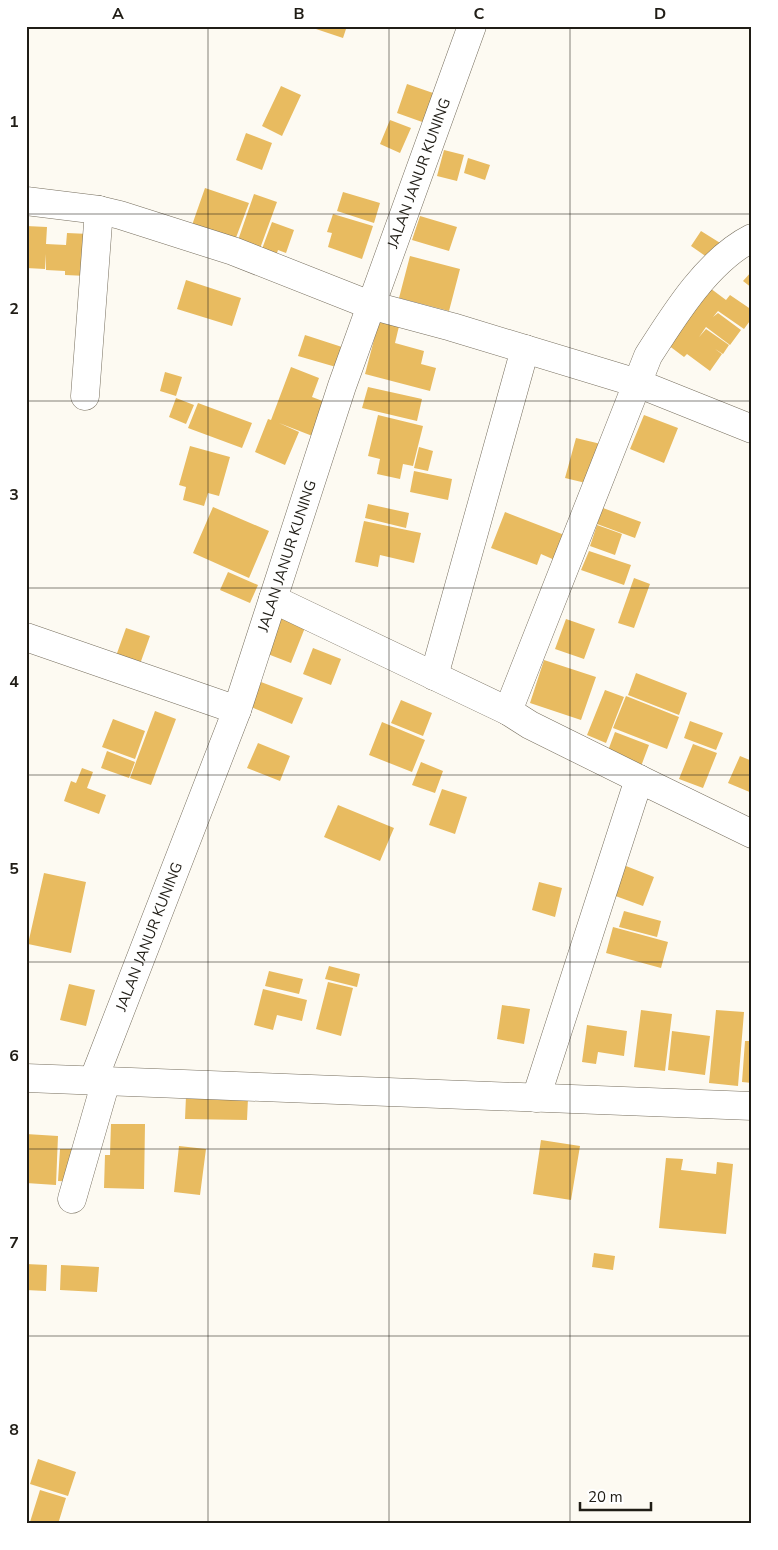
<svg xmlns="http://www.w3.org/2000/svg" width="778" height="1550" font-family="'Nunito Sans',sans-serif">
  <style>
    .building { fill: #e8bb60 }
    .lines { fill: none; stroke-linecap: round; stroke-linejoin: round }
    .street-casing { stroke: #776f5f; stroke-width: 29 }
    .street { stroke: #fff; stroke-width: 28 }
    .grid { fill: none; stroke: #201d16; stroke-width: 1; stroke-opacity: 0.55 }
    .labels { text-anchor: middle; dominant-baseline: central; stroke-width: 4; stroke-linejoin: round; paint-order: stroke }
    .street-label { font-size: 15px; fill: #201d16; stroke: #fff }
    .neatline { fill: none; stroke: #201d16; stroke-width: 2 }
    .grid-label { font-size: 16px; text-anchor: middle; font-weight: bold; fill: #201d16 }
  </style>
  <rect width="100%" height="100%" fill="#fdfaf2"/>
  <!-- building -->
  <path class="building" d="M 317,26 L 347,26 L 343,38 L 316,29 Z
    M 407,84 L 436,94 L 425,123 L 397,113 Z
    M 281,86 L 301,95 L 282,136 L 262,126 Z
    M 390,120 L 411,128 L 400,153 L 380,144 Z
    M 246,133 L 272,143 L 262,170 L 236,160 Z
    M 444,150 L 464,155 L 457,181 L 437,176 Z
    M 468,158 L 490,165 L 485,180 L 464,173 Z
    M 205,188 L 249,203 L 234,243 L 191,228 Z
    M 343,192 L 380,203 L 374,223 L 337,211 Z
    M 254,194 L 277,202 L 258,254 L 236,246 Z
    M 333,214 L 373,226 L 362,259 L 328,247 L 332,233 L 327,232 Z
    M 420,216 L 457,227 L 449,251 L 412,240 Z
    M 272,222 L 294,230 L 286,253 L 278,250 L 274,262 L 259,257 Z
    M 26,226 L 47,227 L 46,244 L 66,245 L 67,233 L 89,234 L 87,276 L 65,275 L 65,271 L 46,270 L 46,254 L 45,269 L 26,268 Z
    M 701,231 L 725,246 L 714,262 L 691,246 Z
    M 410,256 L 460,269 L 449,311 L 399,298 Z
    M 752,271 L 752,288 L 743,281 Z
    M 186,280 L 241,298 L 232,326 L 177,309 Z
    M 710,288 L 726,300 L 730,295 L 752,310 L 752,318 L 744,329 L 718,311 L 713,317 L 718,313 L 741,330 L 730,345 L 706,327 L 699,337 L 706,329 L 729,345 L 723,354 L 715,349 L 722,354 L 710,371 L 687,354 L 684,357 L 668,345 Z
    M 380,317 L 400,322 L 395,343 L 424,351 L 421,364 L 436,368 L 430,391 L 365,374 Z
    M 305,335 L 342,347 L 336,367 L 298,356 Z
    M 291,367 L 319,378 L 312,397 L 328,403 L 315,437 L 279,423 L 299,432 L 285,465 L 255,452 L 268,419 L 271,420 Z
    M 165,372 L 182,377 L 176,396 L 160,391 Z
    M 368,387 L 422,399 L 417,421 L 362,408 Z
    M 176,398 L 194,405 L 186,424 L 169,417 Z
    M 198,403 L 252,423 L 242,448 L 188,428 Z
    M 378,415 L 423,426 L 413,466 L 403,464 L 400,479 L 377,474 L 380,459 L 368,456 Z
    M 644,415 L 678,428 L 664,463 L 630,449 Z
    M 576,438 L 605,445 L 594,485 L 565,478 Z
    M 190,446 L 230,457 L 219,496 L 208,493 L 204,506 L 183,500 L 186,487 L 179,485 Z
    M 419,447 L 433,451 L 428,471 L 414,468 Z
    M 414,471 L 452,479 L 448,500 L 410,492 Z
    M 368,504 L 409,513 L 406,528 L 365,518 Z
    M 213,507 L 269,531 L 249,578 L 193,553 Z
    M 603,508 L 641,522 L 635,538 L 597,524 Z
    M 505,512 L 567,536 L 557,561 L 541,554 L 537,565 L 491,548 Z
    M 364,521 L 421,533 L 414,563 L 380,555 L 378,567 L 355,562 Z
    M 597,525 L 622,534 L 615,555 L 590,546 Z
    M 589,551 L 631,565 L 624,585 L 581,570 Z
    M 228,572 L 258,585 L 250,603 L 220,590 Z
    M 634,578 L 650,584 L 634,628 L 618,623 Z
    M 279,614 L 306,625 L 291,663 L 265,653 Z
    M 566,619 L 595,629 L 584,659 L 555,649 Z
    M 126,628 L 150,636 L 140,664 L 116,656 Z
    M 313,648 L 341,659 L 331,685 L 303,674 Z
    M 544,660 L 596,677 L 581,720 L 530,703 Z
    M 636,673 L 687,693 L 679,715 L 628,695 Z
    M 261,682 L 303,698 L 292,724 L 251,707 Z
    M 605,690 L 624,697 L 606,743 L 587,735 Z
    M 626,696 L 679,717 L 667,749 L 613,728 Z
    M 401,700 L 432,713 L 423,736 L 391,723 Z
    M 155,711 L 176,719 L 151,785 L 130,778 Z
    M 113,719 L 145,731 L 135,759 L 102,747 Z
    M 690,721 L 723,733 L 716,750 L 684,738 Z
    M 382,722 L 425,740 L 412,772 L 369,755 Z
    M 615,732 L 649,745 L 640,769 L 606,756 Z
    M 258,743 L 290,756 L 280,781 L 247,768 Z
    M 693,744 L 717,753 L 703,788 L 679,779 Z
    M 107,751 L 135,762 L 129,778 L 101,768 Z
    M 740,756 L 752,761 L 752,793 L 728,783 Z
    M 421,762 L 443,771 L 435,793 L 412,785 Z
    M 82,768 L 93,772 L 87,788 L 106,795 L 99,814 L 64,801 L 71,781 L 76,783 Z
    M 442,789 L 467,797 L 455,834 L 429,825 Z
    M 338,805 L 394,828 L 380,861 L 324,837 Z
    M 621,864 L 654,877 L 643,906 L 610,894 Z
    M 44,873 L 86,882 L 71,953 L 28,944 Z
    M 539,882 L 562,888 L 555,917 L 532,910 Z
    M 624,911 L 661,921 L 657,937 L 619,927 Z
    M 613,927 L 668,942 L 661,968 L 606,953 Z
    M 329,966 L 360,974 L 357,987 L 325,979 Z
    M 269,971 L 303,979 L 299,994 L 265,986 Z
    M 328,982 L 353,988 L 341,1036 L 316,1029 Z
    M 69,984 L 95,990 L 86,1026 L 60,1020 Z
    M 263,989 L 307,1000 L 302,1021 L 277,1015 L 273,1030 L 254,1025 Z
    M 502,1005 L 530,1009 L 524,1044 L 497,1039 Z
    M 641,1010 L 672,1014 L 665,1071 L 634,1067 Z
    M 716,1010 L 744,1012 L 738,1086 L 709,1083 Z
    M 587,1025 L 627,1031 L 624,1056 L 598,1052 L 596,1064 L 582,1062 Z
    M 672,1031 L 710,1036 L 705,1075 L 668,1070 Z
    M 745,1041 L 752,1041 L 752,1083 L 742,1082 Z
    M 186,1096 L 248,1098 L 247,1120 L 185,1119 Z
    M 111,1124 L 145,1124 L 144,1189 L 104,1188 L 105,1155 L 110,1155 Z
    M 26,1134 L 58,1136 L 56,1185 L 26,1183 Z
    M 541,1140 L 580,1146 L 571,1200 L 533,1194 Z
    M 179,1146 L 206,1149 L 200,1195 L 174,1192 Z
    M 60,1149 L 76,1149 L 74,1182 L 58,1181 Z
    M 666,1158 L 683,1159 L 681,1170 L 716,1174 L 717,1162 L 733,1164 L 726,1234 L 659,1228 Z
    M 594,1253 L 615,1256 L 613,1270 L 592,1267 Z
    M 26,1264 L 47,1265 L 46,1291 L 26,1290 Z
    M 61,1265 L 99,1267 L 97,1292 L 60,1290 Z
    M 38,1459 L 76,1472 L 68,1496 L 30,1484 Z
    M 40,1490 L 66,1498 L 58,1524 L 35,1524 L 30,1522 Z"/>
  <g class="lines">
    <defs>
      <g id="street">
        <path d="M 26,201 L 99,210 L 120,215 L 233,251 L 370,305 L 452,327 L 637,383 L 752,429"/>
        <path d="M 85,396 L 99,210"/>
        <path d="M 273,599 L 508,711"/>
        <path d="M 26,637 L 237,710"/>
        <path d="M 434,676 L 525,349"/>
        <path d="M 639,779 L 530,725 L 508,711 L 648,356 C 674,315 708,260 752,238"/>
        <path d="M 26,1078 L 752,1106"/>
        <path id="s1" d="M 93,1081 L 237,710 L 342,386 L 472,26"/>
        <path d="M 536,1098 L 639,779 L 752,834"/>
        <path d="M 72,1199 L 106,1081"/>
      </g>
    </defs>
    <!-- street casing -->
    <use href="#street" class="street-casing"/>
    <!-- street -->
    <use href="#street" class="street"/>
  </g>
  <!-- grid -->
  <path class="grid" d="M 208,26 L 208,1524M 389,26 L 389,1524M 570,26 L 570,1524M 26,214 L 752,214M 26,401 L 752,401M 26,588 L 752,588M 26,775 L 752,775M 26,962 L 752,962M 26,1149 L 752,1149M 26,1336 L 752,1336"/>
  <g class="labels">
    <!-- street labels -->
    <g class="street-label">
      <text stroke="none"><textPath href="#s1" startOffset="965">JALAN JANUR KUNING</textPath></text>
      <text stroke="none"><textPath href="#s1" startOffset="560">JALAN JANUR KUNING</textPath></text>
      <text stroke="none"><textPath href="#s1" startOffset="155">JALAN JANUR KUNING</textPath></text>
    </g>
  </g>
  <!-- border -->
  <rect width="778" height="1550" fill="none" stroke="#ffffff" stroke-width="55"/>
  <!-- scale -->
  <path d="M580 1502v8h71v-8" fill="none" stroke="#201d16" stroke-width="2.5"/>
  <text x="588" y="1502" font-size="15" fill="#201d16" stroke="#ffffff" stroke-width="4" paint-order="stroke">20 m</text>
  <rect x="28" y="28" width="722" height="1494" class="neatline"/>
  <g class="grid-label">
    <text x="118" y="19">A</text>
    <text x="299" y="19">B</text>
    <text x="479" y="19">C</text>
    <text x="660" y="19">D</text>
    <text x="14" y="127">1</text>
    <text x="14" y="314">2</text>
    <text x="14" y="500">3</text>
    <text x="14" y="687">4</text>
    <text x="14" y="874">5</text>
    <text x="14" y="1061">6</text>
    <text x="14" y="1248">7</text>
    <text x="14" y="1435">8</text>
  </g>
</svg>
